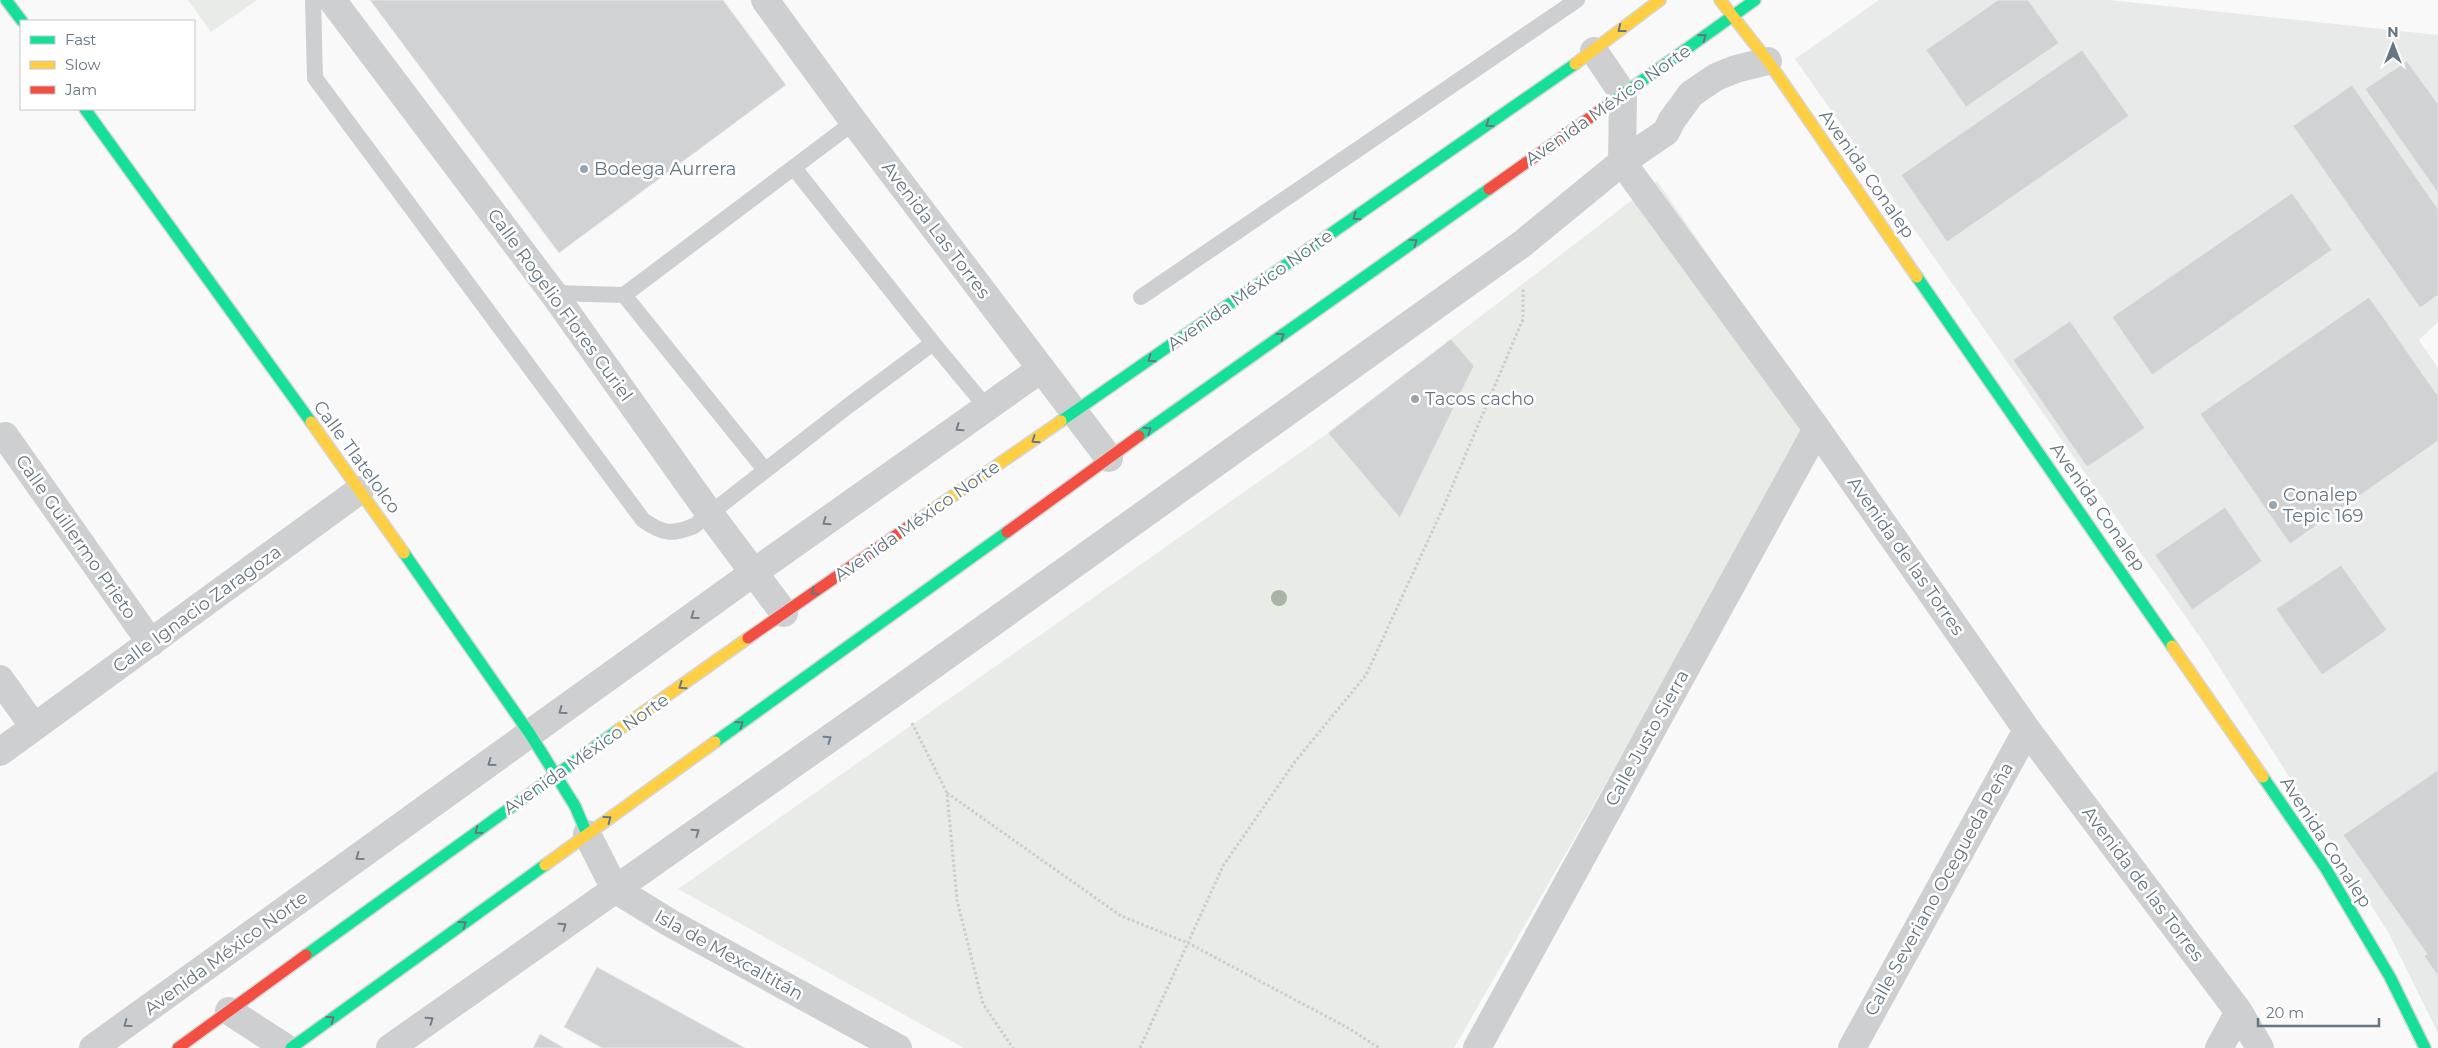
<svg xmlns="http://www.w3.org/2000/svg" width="2438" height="1048" font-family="Montserrat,sans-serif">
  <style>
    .built { fill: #e8e9e9 }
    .green { fill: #e8ebe6 }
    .building { fill: #d0d2d3; stroke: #e8e8e8 }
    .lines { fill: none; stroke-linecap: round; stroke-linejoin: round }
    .fast-casing { stroke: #d5d6d7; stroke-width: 14 }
    .slow-casing { stroke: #d5d6d7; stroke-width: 14 }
    .jam-casing { stroke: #d5d6d7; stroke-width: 14 }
    .path { stroke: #cbcccd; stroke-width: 3; stroke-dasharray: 2.5 2.5; stroke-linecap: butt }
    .lane { stroke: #cecfd0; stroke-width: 16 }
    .street { stroke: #cecfd0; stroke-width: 28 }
    .fast { stroke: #16e098; stroke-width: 11 }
    .slow { stroke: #ffcf43; stroke-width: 11 }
    .jam { stroke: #f24e42; stroke-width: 11 }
    .tree { fill: #a9b3a7 }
    .oneway { stroke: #657683 }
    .oneway2 { stroke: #707f8b }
    .poi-dot { fill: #99a4ac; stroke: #fff; stroke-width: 2 }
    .labels { text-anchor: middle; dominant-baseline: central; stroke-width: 5; stroke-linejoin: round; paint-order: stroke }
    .street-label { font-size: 18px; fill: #657683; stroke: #fff }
    .poi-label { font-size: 18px; fill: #657683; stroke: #fff; text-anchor: start }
  </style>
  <rect width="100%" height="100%" fill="#f9f9f9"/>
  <!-- built -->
  <path class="built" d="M 1879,0 L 2109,0 L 2438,35 L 2438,322 L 2419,340 L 2438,368 L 2438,1033 L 2388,932 L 2204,643 L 1795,59 Z"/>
  <!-- green -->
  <path class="green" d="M 188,0 L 257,0 L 211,32 Z
    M 1657,181 L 1818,413 L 1454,1048 L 964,1048 L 678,889 L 1328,433 L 1400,517 L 1451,339 Z"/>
  <!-- building -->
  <path class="building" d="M 370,0 L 723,0 L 786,85 L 559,253 Z
    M 1998,0 L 2028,0 L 2059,43 L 1966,107 L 1926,50 Z
    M 2082,50 L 2129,116 L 1947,242 L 1901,175 Z
    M 2407,61 L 2438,104 L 2438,193 L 2365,89 Z
    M 2352,85 L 2438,209 L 2438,295 L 2420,308 L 2293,126 Z
    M 2292,193 L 2332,250 L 2152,375 L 2112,317 Z
    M 2369,297 L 2438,396 L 2438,441 L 2290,544 L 2200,414 Z
    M 2070,321 L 2145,428 L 2087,467 L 2013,360 Z
    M 1451,339 L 1474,366 L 1400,518 L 1328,433 Z
    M 2225,507 L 2262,561 L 2192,610 L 2155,555 Z
    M 2341,565 L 2387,630 L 2322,675 L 2276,609 Z
    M 2438,770 L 2438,976 L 2424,956 L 2427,954 L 2343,835 Z
    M 597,967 L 745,1048 L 602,1048 L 564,1027 Z
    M 540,1034 L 564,1048 L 533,1048 Z"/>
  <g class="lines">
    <defs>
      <path id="fast" d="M 6,0 L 22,21
        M 1605,107 L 1755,0
        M 85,109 L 311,422
        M 1917,277 L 2172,646
        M 1061,421 L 1575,64
        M 1139,436 L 1489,189
        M 404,553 L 530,734 L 575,806 L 587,834
        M 715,742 L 1007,532
        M 2263,777 L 2326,869 L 2390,977 L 2425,1048
        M 306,955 L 617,731
        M 291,1048 L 545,865"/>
      <path id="slow" d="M 1720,0 L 1768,61 L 1917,277
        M 1575,64 L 1660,0
        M 311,422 L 404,553
        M 908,527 L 1061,421
        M 2172,646 L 2263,777
        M 617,731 L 748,638
        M 545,865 L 715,742"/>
      <path id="jam" d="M 1489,189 L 1605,107
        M 1007,532 L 1139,436
        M 748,638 L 908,527
        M 178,1048 L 306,955"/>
    </defs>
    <!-- fast casing -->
    <use href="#fast" class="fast-casing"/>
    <!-- slow casing -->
    <use href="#slow" class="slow-casing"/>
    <!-- jam casing -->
    <use href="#jam" class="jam-casing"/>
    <!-- path -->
    <path class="path" d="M 912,723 L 947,793 L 957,900 L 983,1004 L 1013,1048
      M 947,793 L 1121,916 L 1188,943 L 1350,1029 L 1379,1048
      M 1140,1048 L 1223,866 L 1294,763 L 1366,675 L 1443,508 L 1523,319 L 1523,287"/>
    <!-- lane -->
    <path class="lane" d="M 313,0 L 315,78 L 643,520 C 663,534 672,535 694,526 L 848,406 L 933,343 L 794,168
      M 553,293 L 624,295
      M 1141,297 L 1577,0
      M 933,343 L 987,408
      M 765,470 L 624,295 L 854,122"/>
    <!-- street -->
    <path class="street" d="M 332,0 L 553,293 L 710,514 L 784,613
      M 765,0 L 854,122 L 1109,458
      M 1594,51 L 1623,94 L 1622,162 L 1817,429 L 2027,730 L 2239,1012 L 2260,1048
      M 0,440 L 5,436 L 151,643
      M 0,679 L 34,727
      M 0,752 L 360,490
      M 587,834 L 615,889 L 670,923 L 898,1048
      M 229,1011 L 286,1048
      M 93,1048 L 753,573 L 1041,369
      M 390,1048 L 897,691 L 1522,244 L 1622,162 L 1666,132 L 1672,120 L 1691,94 L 1716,77 L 1736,69 L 1768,61
      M 1477,1048 L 1817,429
      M 1852,1048 L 2027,730
      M 2219,1048 L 2239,1012"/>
    <!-- fast -->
    <use href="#fast" class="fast"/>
    <!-- slow -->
    <use href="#slow" class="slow"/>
    <!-- jam -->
    <use href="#jam" class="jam"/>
  </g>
  <!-- trees -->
  <circle class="tree" cx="1279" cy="598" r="8"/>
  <!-- one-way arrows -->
  <defs><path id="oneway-chevron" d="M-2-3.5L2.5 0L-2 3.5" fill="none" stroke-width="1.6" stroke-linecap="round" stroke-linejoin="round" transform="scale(1.25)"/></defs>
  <g class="oneway">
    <use href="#oneway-chevron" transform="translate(1621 29) rotate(142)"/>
    <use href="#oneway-chevron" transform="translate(1703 37) rotate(-36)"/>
    <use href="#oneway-chevron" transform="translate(1489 124) rotate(145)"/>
    <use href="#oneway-chevron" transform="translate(1356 217) rotate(145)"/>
    <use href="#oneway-chevron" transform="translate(1414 242) rotate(-35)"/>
    <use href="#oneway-chevron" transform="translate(1281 336) rotate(-35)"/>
    <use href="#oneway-chevron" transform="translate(1151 359) rotate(145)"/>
    <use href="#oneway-chevron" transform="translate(1148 430) rotate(-35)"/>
    <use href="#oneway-chevron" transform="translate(1035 440) rotate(145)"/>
    <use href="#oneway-chevron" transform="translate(814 592) rotate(145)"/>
    <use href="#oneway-chevron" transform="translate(682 686) rotate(145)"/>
    <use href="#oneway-chevron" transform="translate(740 724) rotate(-36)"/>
    <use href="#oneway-chevron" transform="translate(608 819) rotate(-36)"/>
    <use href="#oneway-chevron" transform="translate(478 831) rotate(144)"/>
    <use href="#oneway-chevron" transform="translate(463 924) rotate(-36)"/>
    <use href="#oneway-chevron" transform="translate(331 1019) rotate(-36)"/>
  </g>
  <g class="oneway2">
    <use href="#oneway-chevron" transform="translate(959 428) rotate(145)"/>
    <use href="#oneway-chevron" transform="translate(826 522) rotate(145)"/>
    <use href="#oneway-chevron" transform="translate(694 616) rotate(144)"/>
    <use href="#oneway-chevron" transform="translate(562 711) rotate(144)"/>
    <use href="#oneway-chevron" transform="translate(828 739) rotate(-35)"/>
    <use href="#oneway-chevron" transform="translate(491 763) rotate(144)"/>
    <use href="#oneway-chevron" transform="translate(696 832) rotate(-35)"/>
    <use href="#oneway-chevron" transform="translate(359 857) rotate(144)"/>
    <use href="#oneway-chevron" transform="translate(563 926) rotate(-35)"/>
    <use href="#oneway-chevron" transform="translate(430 1020) rotate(-35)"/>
    <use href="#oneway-chevron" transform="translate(127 1024) rotate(144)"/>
  </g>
  <!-- markers -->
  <g class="poi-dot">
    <circle cx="584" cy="169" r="5"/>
    <circle cx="1415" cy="399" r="5"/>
    <circle cx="2273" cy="505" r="5"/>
  </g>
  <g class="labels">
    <!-- street labels -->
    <g class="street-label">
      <text transform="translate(1608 105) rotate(-35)">Avenida México Norte</text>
      <text transform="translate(1867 174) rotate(55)">Avenida Conalep</text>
      <text transform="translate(936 230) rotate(53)">Avenida Las Torres</text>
      <text transform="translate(1250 290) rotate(-35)">Avenida México Norte</text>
      <text transform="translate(560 305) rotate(54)">Calle Rogelio Flores Curiel</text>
      <text transform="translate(357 457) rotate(54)">Calle Tlatelolco</text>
      <text transform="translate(2098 507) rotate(55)">Avenida Conalep</text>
      <text transform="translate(917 521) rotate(-35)">Avenida México Norte</text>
      <text transform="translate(76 537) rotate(55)">Calle Guillermo Prieto</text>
      <text transform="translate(1906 556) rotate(55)">Avenida de las Torres</text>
      <text transform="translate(197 609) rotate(-36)">Calle Ignacio Zaragoza</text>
      <text transform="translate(1647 738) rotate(-61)">Calle Justo Sierra</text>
      <text transform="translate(586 754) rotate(-35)">Avenida México Norte</text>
      <text transform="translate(2326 842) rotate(57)">Avenida Conalep</text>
      <text transform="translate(2143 884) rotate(53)">Avenida de las Torres</text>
      <text transform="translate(1939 889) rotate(-61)">Calle Severiano Ocegueda Peña</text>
      <text transform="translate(226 953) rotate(-36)">Avenida México Norte</text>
      <text transform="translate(729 955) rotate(29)">Isla de Mexcaltitán</text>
    </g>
    <!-- poi labels -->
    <g class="poi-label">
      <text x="594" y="169">Bodega Aurrera</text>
      <text x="1425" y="399">Tacos cacho</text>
      <text x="2283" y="495">Conalep<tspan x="2283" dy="21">Tepic 169</tspan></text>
    </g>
  </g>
  <!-- legend -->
  <rect x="20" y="20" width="175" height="90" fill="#ffffff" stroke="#c1c8cd"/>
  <rect x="30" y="36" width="25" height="8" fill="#16e098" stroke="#c1c8cd"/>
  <text x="65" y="45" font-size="15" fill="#657683">Fast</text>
  <rect x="30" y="61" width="25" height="8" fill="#ffcf43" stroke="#c1c8cd"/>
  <text x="65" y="70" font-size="15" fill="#657683">Slow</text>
  <rect x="30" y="86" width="25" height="8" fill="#f24e42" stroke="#c1c8cd"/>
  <text x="65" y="95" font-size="15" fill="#657683">Jam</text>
  <!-- north arrow -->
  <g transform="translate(2393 45)" stroke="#ffffff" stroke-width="4" paint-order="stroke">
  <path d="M0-4L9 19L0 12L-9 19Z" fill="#657683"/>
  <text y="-8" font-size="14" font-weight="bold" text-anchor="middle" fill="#657683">N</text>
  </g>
  <!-- scale -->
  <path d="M2258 1018v8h121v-8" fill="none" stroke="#657683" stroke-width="2.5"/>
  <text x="2266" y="1018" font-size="15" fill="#657683" stroke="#ffffff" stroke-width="4" paint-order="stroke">20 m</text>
</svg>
